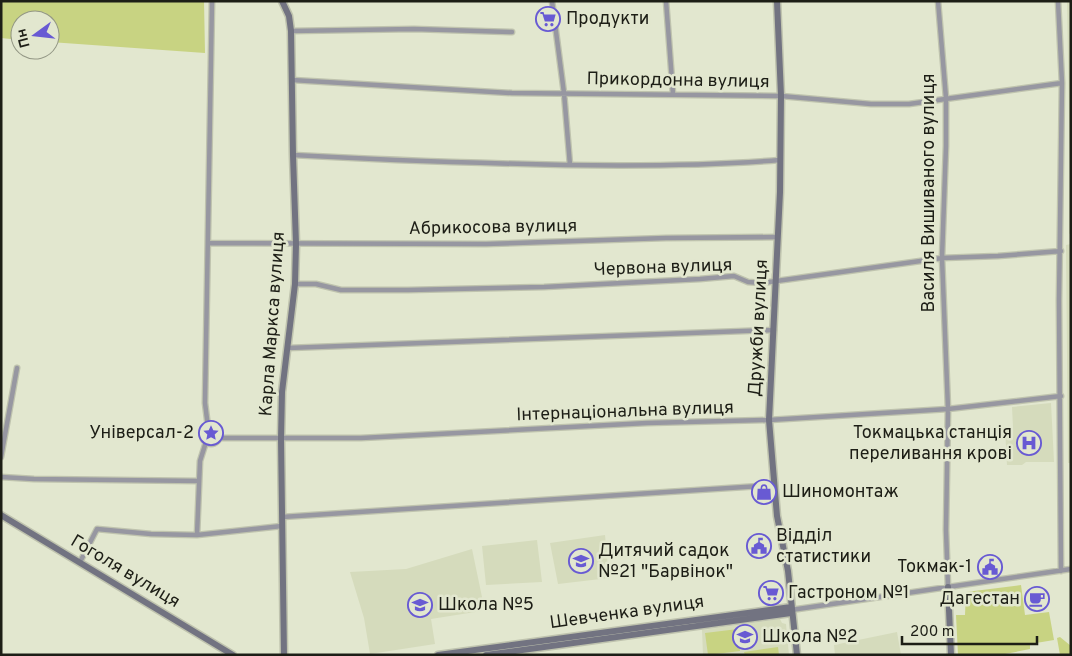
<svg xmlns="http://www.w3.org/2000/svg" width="1072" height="656" font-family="Overpass,sans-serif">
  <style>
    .built { fill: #d5dbbc }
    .green { fill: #c8d382 }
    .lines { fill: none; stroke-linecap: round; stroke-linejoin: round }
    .street-casing { stroke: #bfc3ae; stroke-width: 7 }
    .secondary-casing { stroke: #bfc3ae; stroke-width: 9 }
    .street { stroke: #9797a1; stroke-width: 4.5 }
    .secondary { stroke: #727381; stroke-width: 6 }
    .labels { text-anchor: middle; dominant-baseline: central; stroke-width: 5; stroke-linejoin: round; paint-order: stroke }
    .poi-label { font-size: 18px; fill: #1d1e16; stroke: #e2e7cf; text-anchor: start }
    .street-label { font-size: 18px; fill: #1d1e16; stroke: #e2e7cf }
  </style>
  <rect width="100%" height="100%" fill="#e2e7cf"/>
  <!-- built -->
  <path class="built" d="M 1067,1 L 1071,1 L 1071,233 L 1069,234 L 1070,175 Z
    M 1071,244 L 1071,463 L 1068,463 L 1066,245 Z
    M 1051,403 L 1054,462 L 1026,462 L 1022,465 L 1007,465 L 1005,428 L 1013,427 L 1012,407 Z
    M 605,535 L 609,578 L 558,584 L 550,543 Z
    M 537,540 L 542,582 L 486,585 L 482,546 Z
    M 472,549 L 482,597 L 475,612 L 431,619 L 435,644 L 370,654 L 364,618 L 350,572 L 406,569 Z
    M 780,619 L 782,623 L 786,624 L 789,655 L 703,655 L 702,630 Z
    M 897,632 L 901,655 L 835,655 L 834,645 Z"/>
  <!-- green -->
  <path class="green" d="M 1,1 L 204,1 L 205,53 L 50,42 L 50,20 L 20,20 L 20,40 L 1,38 Z
    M 1021,585 L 1025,615 L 1049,612 L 1054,640 L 1030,644 L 1030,649 L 1000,655 L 958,655 L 956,615 L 965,615 L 966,592 Z
    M 738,629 L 740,651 L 708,655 L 705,633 Z
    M 1060,637 L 1071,646 L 1071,655 L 1060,655 L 1057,638 Z
    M 778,647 L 779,655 L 745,655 L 744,652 Z"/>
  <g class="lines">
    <defs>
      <path id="street" d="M 552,1 L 564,93 L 570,165
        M 666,1 L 673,94
        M 938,1 L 946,98 L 946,146 L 942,258 L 948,409 L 946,530 L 948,587
        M 1058,1 L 1062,83 L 1059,301 L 1061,571
        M 291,31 L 414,29 L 512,32
        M 292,80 L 512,93 L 781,96 L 871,104 L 909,104 L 1062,83
        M 293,155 C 383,160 474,163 565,165 C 636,166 708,166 780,160
        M 208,243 L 486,244 L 666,238 L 778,237
        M 295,284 L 316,284 L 341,290 L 408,290 L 544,287 L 700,279 L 734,276 L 748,282 L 762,283 L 942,258 L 998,256 L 1061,251
        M 288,348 L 774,330
        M202 435a9 9 0 1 1 18 0a9 9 0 1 1-18 0Z
        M 208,427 L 205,403 L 212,1
        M 220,438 L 361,438 L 647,423 L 769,420 L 948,409 L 1061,396
        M 1,457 L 17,368
        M 1,477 L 34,479 L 199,481
        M 282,517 L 774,485
        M 197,535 L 200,461 L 206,442
        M 80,562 L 97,529 L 151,534 L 197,535 L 282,526
        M 791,610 L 1071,569"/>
      <path id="secondary" d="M 282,1 L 289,16 L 291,31 L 293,155 L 296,244 L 295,284 L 282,392 L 281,439 L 284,655
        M 777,1 L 781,96 L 780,192 L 769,420 L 777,516 L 788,571 L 797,655
        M 1,515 L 233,655
        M 948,587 L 951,655
        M 438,655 L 791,607
        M 486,655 L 791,613"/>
    </defs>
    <!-- street casing -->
    <use href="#street" class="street-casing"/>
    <!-- secondary casing -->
    <use href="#secondary" class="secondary-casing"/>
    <!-- street -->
    <use href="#street" class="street"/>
    <!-- secondary -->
    <use href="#secondary" class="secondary"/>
  </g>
  <!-- icons -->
  <defs>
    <symbol id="supermarket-ring" viewBox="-11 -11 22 22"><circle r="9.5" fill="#e2e7cf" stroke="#685ad3" stroke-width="1.5"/><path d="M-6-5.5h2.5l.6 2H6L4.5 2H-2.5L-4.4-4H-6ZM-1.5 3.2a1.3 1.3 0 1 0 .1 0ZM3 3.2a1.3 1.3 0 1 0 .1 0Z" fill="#685ad3"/></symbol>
    <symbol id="sight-ring" viewBox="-11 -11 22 22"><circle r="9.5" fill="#e2e7cf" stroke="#685ad3" stroke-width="1.5"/><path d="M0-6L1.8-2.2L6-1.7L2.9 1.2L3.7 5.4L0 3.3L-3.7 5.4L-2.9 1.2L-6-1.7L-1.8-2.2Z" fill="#685ad3"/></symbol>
    <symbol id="hospital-ring" viewBox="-11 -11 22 22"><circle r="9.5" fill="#e2e7cf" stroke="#685ad3" stroke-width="1.5"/><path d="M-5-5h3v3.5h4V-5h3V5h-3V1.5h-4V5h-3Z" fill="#685ad3"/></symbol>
    <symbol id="shop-ring" viewBox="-11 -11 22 22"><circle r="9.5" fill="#e2e7cf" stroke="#685ad3" stroke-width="1.5"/><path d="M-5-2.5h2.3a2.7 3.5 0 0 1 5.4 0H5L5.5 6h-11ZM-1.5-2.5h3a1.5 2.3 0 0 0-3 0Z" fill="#685ad3"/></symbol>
    <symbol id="civic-ring" viewBox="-11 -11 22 22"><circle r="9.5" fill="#e2e7cf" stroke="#685ad3" stroke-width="1.5"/><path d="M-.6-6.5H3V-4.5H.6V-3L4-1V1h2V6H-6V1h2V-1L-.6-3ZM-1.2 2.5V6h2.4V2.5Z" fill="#685ad3"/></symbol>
    <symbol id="school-ring" viewBox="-11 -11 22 22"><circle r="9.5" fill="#e2e7cf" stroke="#685ad3" stroke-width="1.5"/><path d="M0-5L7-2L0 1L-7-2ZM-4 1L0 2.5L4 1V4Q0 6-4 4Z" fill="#685ad3"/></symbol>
    <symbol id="cafe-ring" viewBox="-11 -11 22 22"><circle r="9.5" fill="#e2e7cf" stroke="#685ad3" stroke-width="1.5"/><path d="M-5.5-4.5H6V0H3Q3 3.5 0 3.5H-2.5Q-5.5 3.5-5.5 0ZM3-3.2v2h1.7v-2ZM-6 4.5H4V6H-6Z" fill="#685ad3"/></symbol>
  </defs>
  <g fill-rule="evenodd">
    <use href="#supermarket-ring" x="534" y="5" width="28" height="28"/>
    <use href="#sight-ring" x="197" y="419" width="28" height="28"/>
    <use href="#hospital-ring" x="1015" y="429" width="28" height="28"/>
    <use href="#shop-ring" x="750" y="478" width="28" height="28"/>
    <use href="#civic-ring" x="745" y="532" width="28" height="28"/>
    <use href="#school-ring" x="567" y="547" width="28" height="28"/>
    <use href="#civic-ring" x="976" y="553" width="28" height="28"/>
    <use href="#supermarket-ring" x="757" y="579" width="28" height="28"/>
    <use href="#cafe-ring" x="1023" y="585" width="28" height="28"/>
    <use href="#school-ring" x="406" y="591" width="28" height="28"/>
    <use href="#school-ring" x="731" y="623" width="28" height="28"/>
  </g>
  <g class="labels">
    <!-- poi labels -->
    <g class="poi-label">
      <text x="566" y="19">Продукти</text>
      <text x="194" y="433" text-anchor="end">Універсал-2</text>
      <text x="1012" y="433" text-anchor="end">Токмацька станція<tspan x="1012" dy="21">переливання крові</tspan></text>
      <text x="782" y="492">Шиномонтаж</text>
      <text x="776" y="536">Відділ<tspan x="776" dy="21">статистики</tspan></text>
      <text x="598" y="551">Дитячий садок<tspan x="598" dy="21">№21 "Барвінок"</tspan></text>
      <text x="972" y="567" text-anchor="end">Токмак-1</text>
      <text x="788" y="593">Гастроном №1</text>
      <text x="1020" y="599" text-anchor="end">Дагестан</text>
      <text x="438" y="605">Школа №5</text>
      <text x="762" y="637">Школа №2</text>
    </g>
    <!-- street labels -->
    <g class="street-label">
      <text transform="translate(678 81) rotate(1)">Прикордонна вулиця</text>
      <text transform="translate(929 193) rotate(-90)">Василя Вишиваного вулиця</text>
      <text transform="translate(493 228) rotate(-1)">Абрикосова вулиця</text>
      <text transform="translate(663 268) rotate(-2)">Червона вулиця</text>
      <text transform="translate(273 324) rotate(-86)">Карла Маркса вулиця</text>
      <text transform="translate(759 328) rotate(-87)">Дружби вулиця</text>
      <text transform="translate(625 412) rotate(-2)">Інтернаціональна вулиця</text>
      <text transform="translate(125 572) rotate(31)">Гоголя вулиця</text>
      <text transform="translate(627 613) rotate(-8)">Шевченка вулиця</text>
    </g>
  </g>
  <!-- border -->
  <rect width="1072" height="656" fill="none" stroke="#1d1e16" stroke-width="5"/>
  <!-- north arrow -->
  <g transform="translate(35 35) rotate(255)"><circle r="24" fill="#e2e7cf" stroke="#939785"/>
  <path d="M0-4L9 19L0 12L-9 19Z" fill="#685ad3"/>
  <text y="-8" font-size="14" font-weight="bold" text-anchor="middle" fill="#1d1e16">Пн</text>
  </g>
  <!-- scale -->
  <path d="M902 636v8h135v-8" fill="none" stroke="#1d1e16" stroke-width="2.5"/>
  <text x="910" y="636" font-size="15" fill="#1d1e16" stroke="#e2e7cf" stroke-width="4" paint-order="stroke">200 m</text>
</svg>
